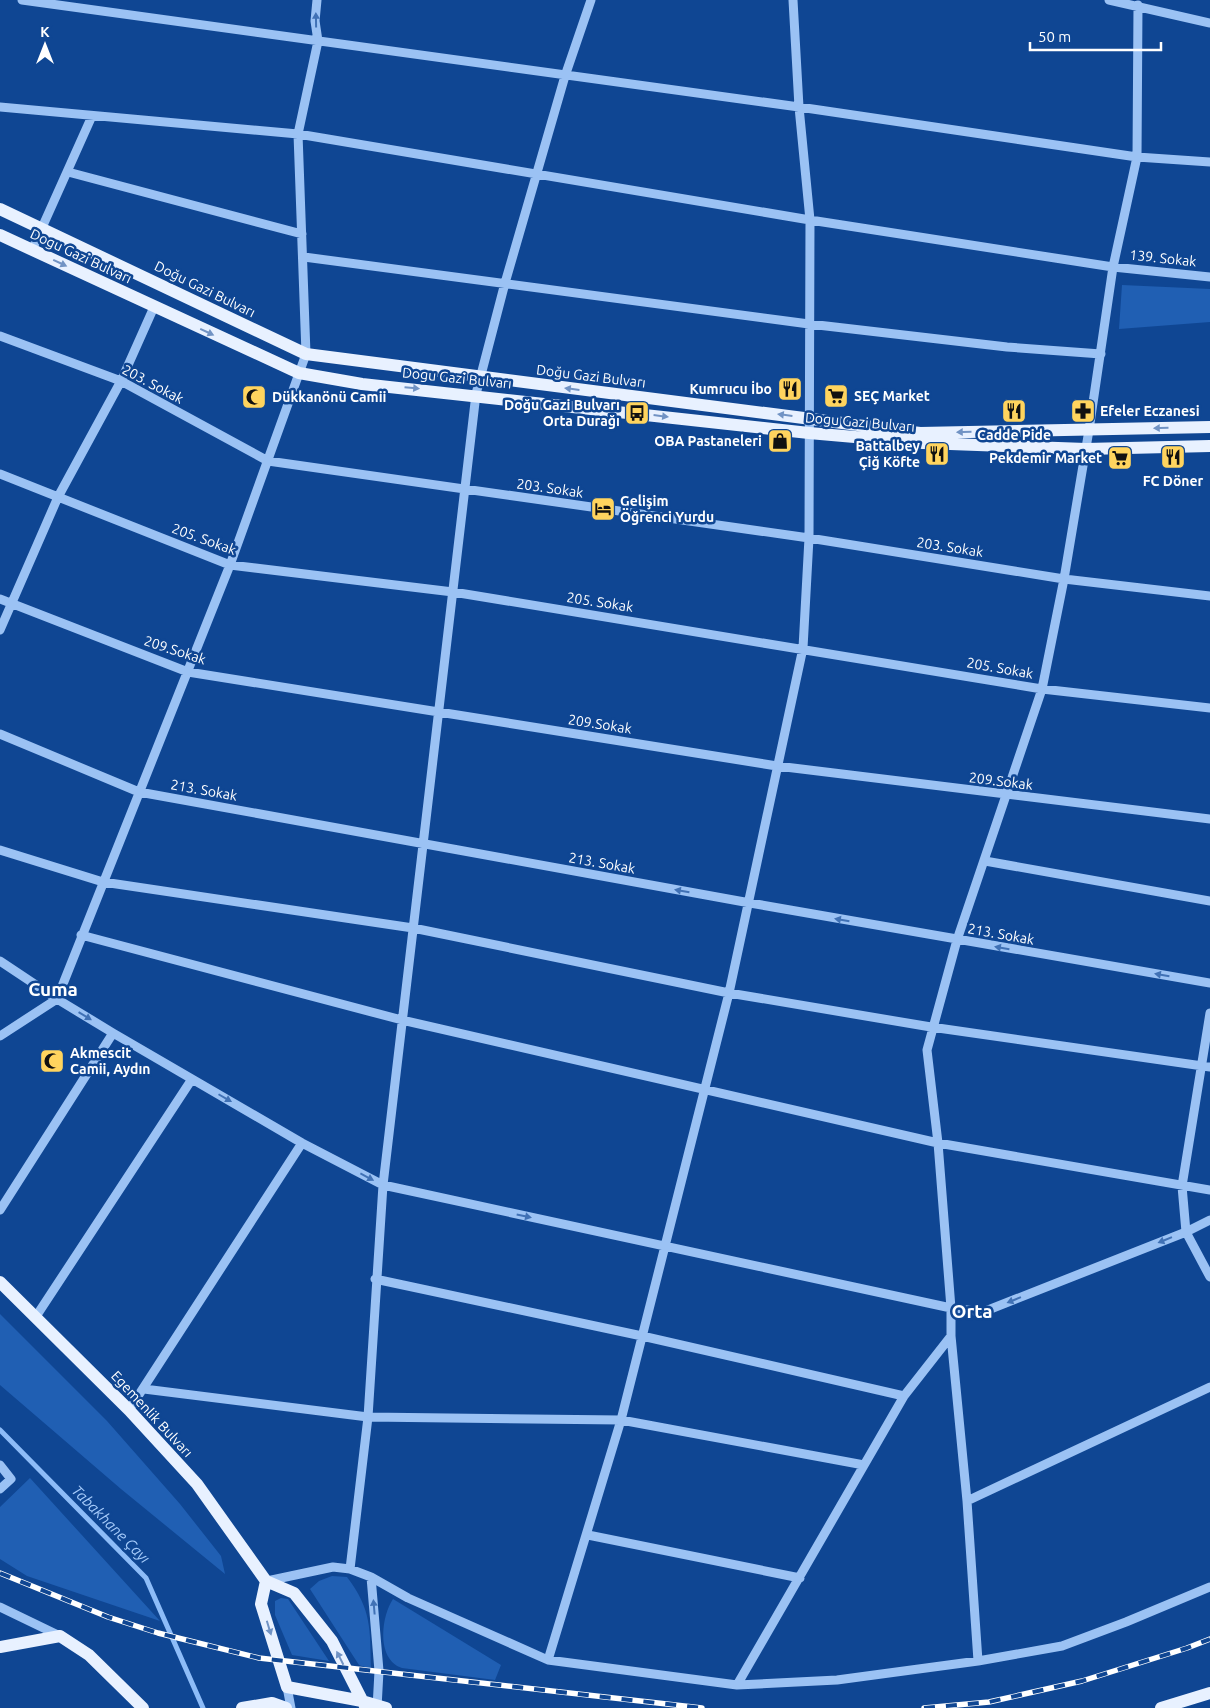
<svg xmlns="http://www.w3.org/2000/svg" width="1210" height="1708" font-family="Ubuntu,sans-serif">
  <style>
    .green { fill: #205fb3 }
    .lines { fill: none; stroke-linecap: round; stroke-linejoin: round }
    .stream { stroke: #8dbcf8; stroke-width: 5 }
    .minor { stroke: #9bc2f4; stroke-width: 9 }
    .major { stroke: #e8f1ff; stroke-width: 12 }
    .rail-casing { stroke: #fff; stroke-width: 5.5 }
    .rail { stroke: #0f4693; stroke-width: 4; stroke-dasharray: 11; stroke-linecap: butt }
    .oneway { fill: #4071b5 }
    .oneway2 { fill: #7193c4 }
    .labels { text-anchor: middle; dominant-baseline: central; stroke-width: 5; stroke-linejoin: round; paint-order: stroke }
    .street-label { font-size: 14px; fill: #fff; stroke: #0f4693 }
    .poi-label { font-size: 14px; font-weight: bold; fill: #fff; stroke: #0f4693; text-anchor: end }
    .water-label { font-size: 15px; font-style: italic; fill: #a7ccfb; stroke: #0f4693 }
    .district-label { font-size: 19px; font-weight: bold; fill: #fff; stroke: #0f4693 }
  </style>
  <rect width="100%" height="100%" fill="#0f4693"/>
  <!-- green -->
  <path class="green" d="M 1122,285 L 1210,289 L 1210,322 L 1119,329 Z
    M 0,1314 L 107,1421 L 180,1504 L 221,1556 L 225,1574 L 121,1489 L 0,1385 Z
    M 30,1478 L 160,1621 L 27,1576 L 0,1559 L 0,1507 Z
    M 332,1576 L 347,1577 C 372,1610 370,1629 371,1669 L 359,1665 L 310,1589 L 319,1581 Z
    M 281,1598 L 288,1599 L 329,1661 L 292,1655 L 275,1615 L 275,1601 Z
    M 393,1599 L 501,1665 L 495,1680 L 402,1668 C 376,1659 381,1617 393,1599 Z"/>
  <g class="lines">
    <!-- stream -->
    <path class="stream" d="M 0,1430 L 146,1578 L 203,1708"/>
    <!-- minor -->
    <path class="minor" d="M 22,0 L 799,107 L 1137,157 L 1210,162
      M 1109,0 L 1210,23
      M 0,107 L 298,134 L 810,220 L 1113,267 L 1210,277
      M 68,172 L 302,234
      M 32,250 L 92,116
      M 304,257 L 809,324 L 1007,347 L 1101,354
      M 0,336 L 121,381 L 268,461 L 809,538 L 1064,579 L 1210,596
      M 0,474 L 230,565 L 453,592 L 1042,689 L 1210,708
      M 0,599 L 188,672 L 777,766 L 1210,819
      M 0,630 L 58,497 L 121,381 L 154,307
      M 0,734 L 139,792 L 750,903 L 1210,983
      M 0,850 L 103,882 L 413,928 L 729,993 L 931,1027 L 1210,1067
      M 985,861 L 1210,901
      M 81,935 L 402,1020 L 938,1143 L 1210,1190
      M 0,961 L 57,999 L 113,1033 L 302,1143 L 383,1185 L 951,1308 L 983,1312 L 1186,1232 L 1210,1220
      M 1210,1013 L 1182,1186 L 1186,1232 L 1210,1277
      M 0,1036 L 57,999 L 230,565 L 306,354 L 298,134 L 318,41 L 315,21 L 317,0
      M 0,1210 L 113,1033
      M 375,1279 L 642,1336 L 904,1396
      M 35,1318 L 192,1079
      M 144,1389 L 368,1417 L 621,1420 L 864,1465
      M 129,1410 L 302,1143
      M 0,1465 L 11,1479 L 0,1489
      M 967,1501 L 1210,1387
      M 588,1535 L 800,1578
      M 350,1569 L 368,1417 L 383,1185 L 476,394 L 505,283 L 565,76 L 591,0
      M 371,1577 L 379,1671 L 377,1708
      M 267,1581 L 333,1567 L 350,1569 L 371,1577 L 408,1598 L 548,1660 L 737,1685 L 837,1680 L 978,1661 L 1062,1646 L 1126,1622 L 1210,1587
      M 0,1607 L 60,1636
      M 548,1660 L 621,1420 L 729,993 L 803,648 L 809,538 L 810,220 L 799,107 L 793,0
      M 978,1661 L 967,1501 L 951,1336 L 951,1308 L 938,1143 L 927,1050 L 957,940 L 1042,689 L 1064,579 L 1089,430 L 1113,267 L 1137,157 L 1138,5
      M 737,1685 L 904,1396 L 951,1336
      M 287,1687 L 291,1708"/>
    <!-- major -->
    <path class="major" d="M 0,209 L 306,354 L 920,433 L 1210,427
      M 0,235 L 299,373 L 362,384 L 809,433 L 923,443 L 1086,449 L 1210,446
      M 0,1282 L 129,1410 L 197,1484 L 266,1581
      M 266,1581 L 294,1593 L 332,1641 L 366,1708
      M 266,1581 L 261,1604 L 287,1687
      M 0,1647 L 60,1636 L 89,1655 L 143,1708
      M 287,1687 L 362,1701 L 386,1708
      M 242,1708 L 272,1703 L 286,1708
      M 1161,1708 L 1210,1693"/>
    <defs>
      <path id="rail" d="M 0,1573 L 108,1617 L 158,1633 L 259,1658 L 702,1708
        M 924,1708 L 989,1702 L 1082,1681 L 1187,1648 L 1210,1639"/>
    </defs>
    <!-- rail casing -->
    <use href="#rail" class="rail-casing"/>
    <!-- rail -->
    <use href="#rail" class="rail"/>
  </g>
  <!-- one-way arrows -->
  <defs><path id="oneway-solid" d="M-6-.8H1V-3.2L6.5 0L1 3.2V.8H-6Z" transform="scale(1.25)"/></defs>
  <g class="oneway">
    <use href="#oneway-solid" transform="translate(316 20) rotate(-91)"/>
    <use href="#oneway-solid" transform="translate(682 891) rotate(-170)"/>
    <use href="#oneway-solid" transform="translate(842 920) rotate(-170)"/>
    <use href="#oneway-solid" transform="translate(1002 948) rotate(-170)"/>
    <use href="#oneway-solid" transform="translate(1162 975) rotate(-170)"/>
    <use href="#oneway-solid" transform="translate(85 1016) rotate(31)"/>
    <use href="#oneway-solid" transform="translate(225 1098) rotate(30)"/>
    <use href="#oneway-solid" transform="translate(367 1177) rotate(28)"/>
    <use href="#oneway-solid" transform="translate(524 1216) rotate(12)"/>
    <use href="#oneway-solid" transform="translate(1165 1240) rotate(158)"/>
    <use href="#oneway-solid" transform="translate(1014 1300) rotate(158)"/>
    <use href="#oneway-solid" transform="translate(374 1607) rotate(-95)"/>
  </g>
  <g class="oneway2">
    <use href="#oneway-solid" transform="translate(60 263) rotate(25)"/>
    <use href="#oneway-solid" transform="translate(207 332) rotate(25)"/>
    <use href="#oneway-solid" transform="translate(412 388) rotate(5)"/>
    <use href="#oneway-solid" transform="translate(572 389) rotate(-173)"/>
    <use href="#oneway-solid" transform="translate(785 415) rotate(-173)"/>
    <use href="#oneway-solid" transform="translate(661 416) rotate(7)"/>
    <use href="#oneway-solid" transform="translate(1161 428) rotate(179)"/>
    <use href="#oneway-solid" transform="translate(964 432) rotate(179)"/>
    <use href="#oneway-solid" transform="translate(269 1628) rotate(73)"/>
    <use href="#oneway-solid" transform="translate(340 1658) rotate(-117)"/>
  </g>
  <!-- icons -->
  <defs>
    <symbol id="restaurant-square" viewBox="-11 -11 22 22"><rect x="-9" y="-9" width="18" height="18" rx="4" fill="#ffd45e" stroke="#0f4693"/><path d="M-5-6h1v4h1v-4h1v4h1v-4h1v5L-1.5 .5V6h-2V.5L-5-1ZM5-6V6H3V1.5H1.5Q1.5-4 5-6Z" fill="#111"/></symbol>
    <symbol id="supermarket-square" viewBox="-11 -11 22 22"><rect x="-9" y="-9" width="18" height="18" rx="4" fill="#ffd45e" stroke="#0f4693"/><path d="M-6-5.5h2.5l.6 2H6L4.5 2H-2.5L-4.4-4H-6ZM-1.5 3.2a1.3 1.3 0 1 0 .1 0ZM3 3.2a1.3 1.3 0 1 0 .1 0Z" fill="#111"/></symbol>
    <symbol id="mosque-square" viewBox="-11 -11 22 22"><rect x="-9" y="-9" width="18" height="18" rx="4" fill="#ffd45e" stroke="#0f4693"/><path d="M3.5-4.9A6 6 0 1 0 3.5 4.9A5 5 0 1 1 3.5-4.9Z" fill="#111"/></symbol>
    <symbol id="pharmacy-square" viewBox="-11 -11 22 22"><rect x="-9" y="-9" width="18" height="18" rx="4" fill="#ffd45e" stroke="#0f4693"/><path d="M-2-6h4v4h4v4h-4v4h-4v-4h-4v-4h4Z" fill="#111"/></symbol>
    <symbol id="bus-square" viewBox="-11 -11 22 22"><rect x="-9" y="-9" width="18" height="18" rx="4" fill="#ffd45e" stroke="#0f4693"/><path d="M-5-6H5V4H4V6H2V4H-2V6H-4V4H-5ZM-3.5-4V0h7V-4ZM-3.5 1.2v1.5H-2V1.2ZM2 1.2v1.5H3.5V1.2Z" fill="#111"/></symbol>
    <symbol id="shop-square" viewBox="-11 -11 22 22"><rect x="-9" y="-9" width="18" height="18" rx="4" fill="#ffd45e" stroke="#0f4693"/><path d="M-5-2.5h2.3a2.7 3.5 0 0 1 5.4 0H5L5.5 6h-11ZM-1.5-2.5h3a1.5 2.3 0 0 0-3 0Z" fill="#111"/></symbol>
    <symbol id="hotel-square" viewBox="-11 -11 22 22"><rect x="-9" y="-9" width="18" height="18" rx="4" fill="#ffd45e" stroke="#0f4693"/><path d="M-6-4.5h1.5V1H6V5H4.5V3h-9V5H-6ZM-4 0a1.8 1.8 0 1 1 3.6 0ZM.5 0V-2.5h3Q6-2.5 6 0Z" fill="#111"/></symbol>
  </defs>
  <g fill-rule="evenodd">
    <use href="#restaurant-square" x="776" y="375" width="28" height="28"/>
    <use href="#supermarket-square" x="822" y="382" width="28" height="28"/>
    <use href="#mosque-square" x="240" y="383" width="28" height="28"/>
    <use href="#restaurant-square" x="1000" y="397" width="28" height="28"/>
    <use href="#pharmacy-square" x="1069" y="397" width="28" height="28"/>
    <use href="#bus-square" x="623" y="399" width="28" height="28"/>
    <use href="#shop-square" x="766" y="427" width="28" height="28"/>
    <use href="#restaurant-square" x="923" y="440" width="28" height="28"/>
    <use href="#restaurant-square" x="1159" y="443" width="28" height="28"/>
    <use href="#supermarket-square" x="1106" y="444" width="28" height="28"/>
    <use href="#hotel-square" x="589" y="495" width="28" height="28"/>
    <use href="#mosque-square" x="38" y="1047" width="28" height="28"/>
  </g>
  <g class="labels">
    <!-- street labels -->
    <g class="street-label">
      <text transform="translate(81 256) rotate(25)">Dogu Gazi Bulvarı</text>
      <text transform="translate(1163 258) rotate(6)">139. Sokak</text>
      <text transform="translate(205 289) rotate(26)">Doğu Gazi Bulvarı</text>
      <text transform="translate(591 376) rotate(7)">Doğu Gazi Bulvarı</text>
      <text transform="translate(457 378) rotate(6)">Dogu Gazi Bulvarı</text>
      <text transform="translate(153 384) rotate(28)">203. Sokak</text>
      <text transform="translate(860 422) rotate(5)">Dogu Gazi Bulvarı</text>
      <text transform="translate(550 488) rotate(8)">203. Sokak</text>
      <text transform="translate(204 539) rotate(20)">205. Sokak</text>
      <text transform="translate(950 547) rotate(9)">203. Sokak</text>
      <text transform="translate(600 602) rotate(9)">205. Sokak</text>
      <text transform="translate(175 650) rotate(18)">209.Sokak</text>
      <text transform="translate(1000 668) rotate(10)">205. Sokak</text>
      <text transform="translate(600 724) rotate(9)">209.Sokak</text>
      <text transform="translate(1001 781) rotate(7)">209.Sokak</text>
      <text transform="translate(204 790) rotate(10)">213. Sokak</text>
      <text transform="translate(602 863) rotate(10)">213. Sokak</text>
      <text transform="translate(1001 934) rotate(10)">213. Sokak</text>
      <text transform="translate(152 1414) rotate(47)">Egemenlik Bulvarı</text>
    </g>
    <!-- poi labels -->
    <g class="poi-label">
      <text x="772" y="389">Kumrucu İbo</text>
      <text x="854" y="396" text-anchor="start">SEÇ Market</text>
      <text x="272" y="397" text-anchor="start">Dükkanönü Camii</text>
      <text x="620" y="405">Doğu Gazi Bulvarı<tspan x="620" dy="16">Orta Durağı</tspan></text>
      <text x="1100" y="411" text-anchor="start">Efeler Eczanesi</text>
      <text x="1014" y="435" text-anchor="middle">Cadde Pide</text>
      <text x="762" y="441">OBA Pastaneleri</text>
      <text x="920" y="446">Battalbey<tspan x="920" dy="16">Çiğ Köfte</tspan></text>
      <text x="1102" y="458">Pekdemir Market</text>
      <text x="1173" y="481" text-anchor="middle">FC Döner</text>
      <text x="620" y="501" text-anchor="start">Gelişim<tspan x="620" dy="16">Öğrenci Yurdu</tspan></text>
      <text x="70" y="1053" text-anchor="start">Akmescit<tspan x="70" dy="16">Camii, Aydın</tspan></text>
    </g>
    <!-- water labels -->
    <g class="water-label">
      <text transform="translate(111 1524) rotate(45)">Tabakhane Çayı</text>
    </g>
    <!-- district labels -->
    <g class="district-label">
      <text x="53" y="989">Cuma</text>
      <text x="972" y="1311">Orta</text>
    </g>
  </g>
  <!-- north arrow -->
  <g transform="translate(45 45)" stroke="#0f4693" stroke-width="4" paint-order="stroke">
  <path d="M0-4L9 19L0 12L-9 19Z" fill="#ffffff"/>
  <text y="-8" font-size="14" font-weight="bold" text-anchor="middle" fill="#ffffff">K</text>
  </g>
  <!-- scale -->
  <path d="M1030 42v8h131v-8" fill="none" stroke="#ffffff" stroke-width="2.5"/>
  <text x="1038" y="42" font-size="15" fill="#ffffff" stroke="#0f4693" stroke-width="4" paint-order="stroke">50 m</text>
</svg>
